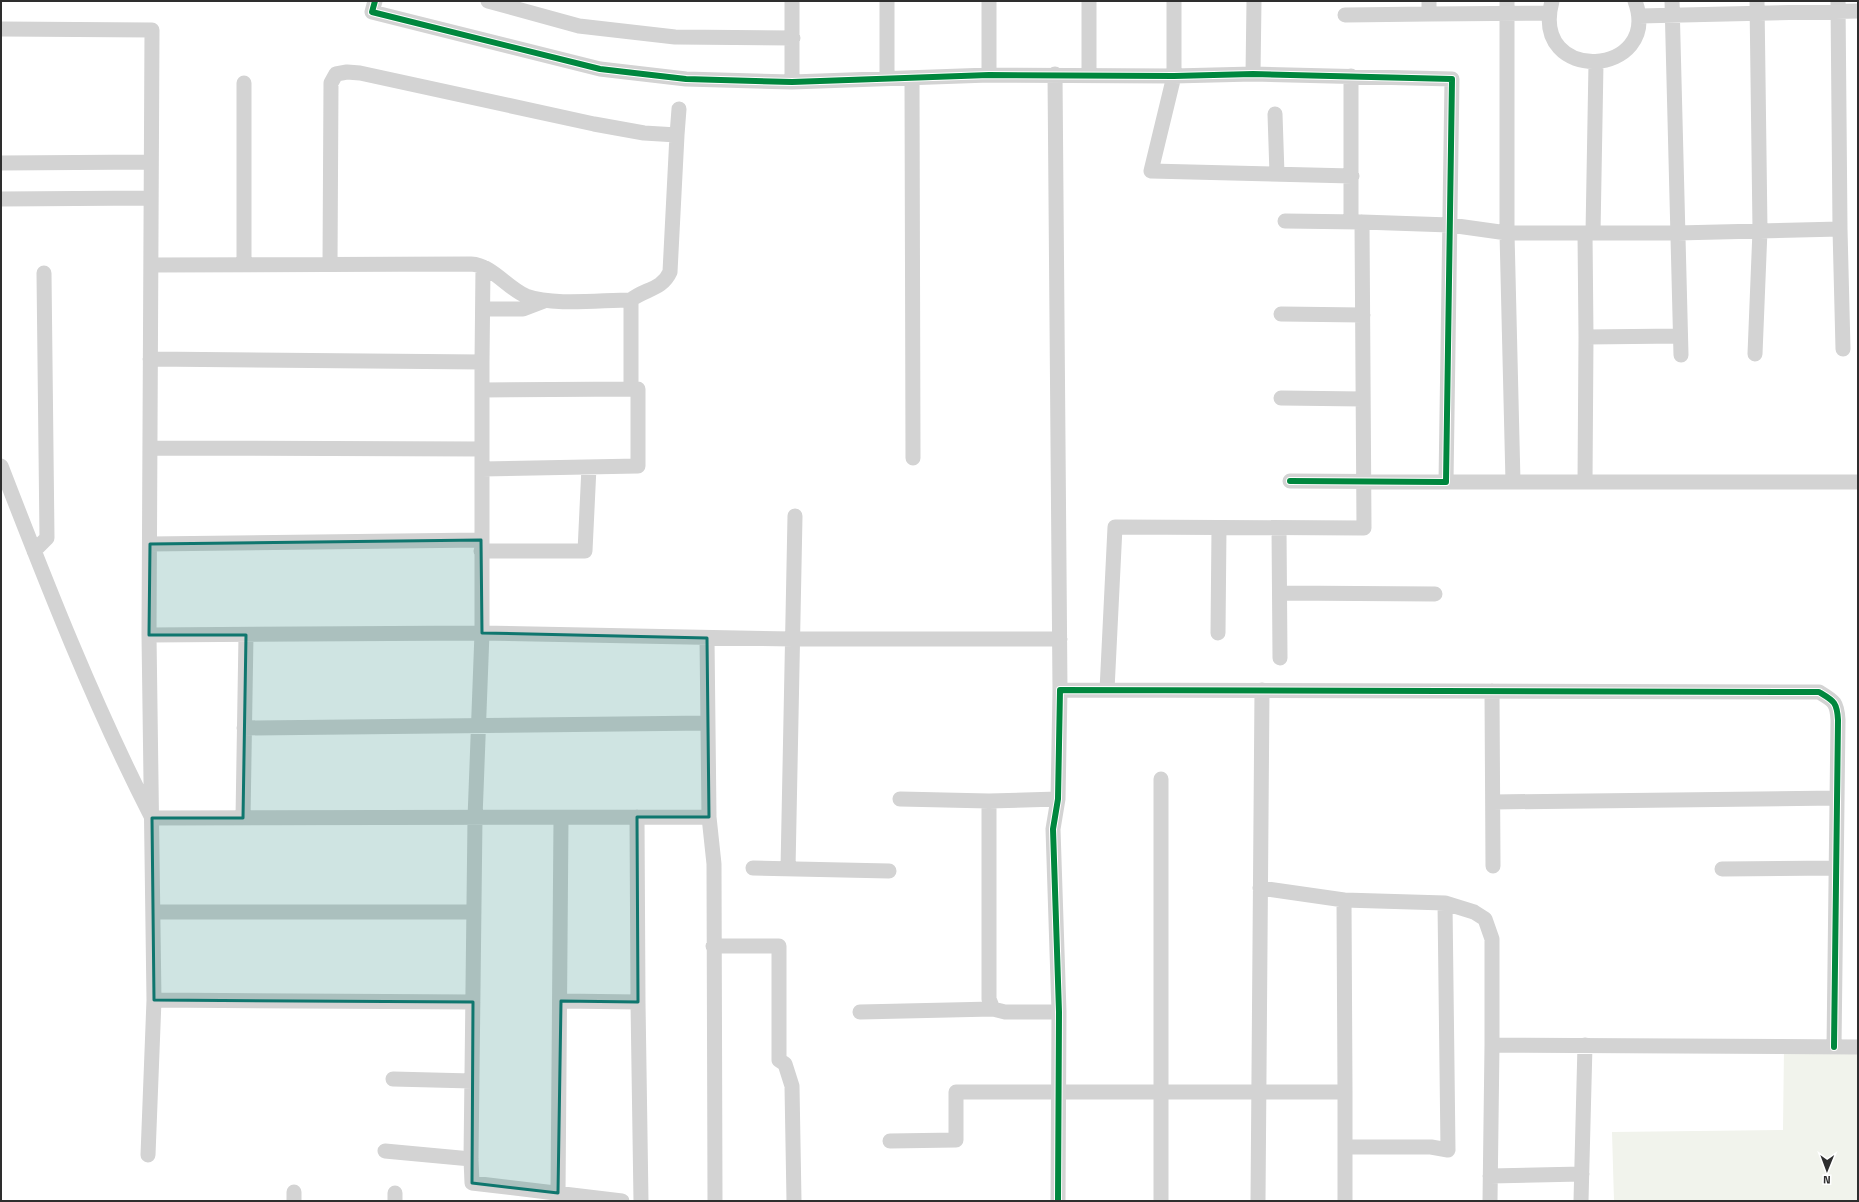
<svg xmlns="http://www.w3.org/2000/svg" width="1859" height="1202" font-family="'Titillium Web',sans-serif">
  <style>
    .green { fill: #f1f3ec }
    .lines { fill: none; stroke-linecap: round; stroke-linejoin: round }
    .street { stroke: #d3d3d3; stroke-width: 15 }
    .cycleway-casing { stroke: #fff; stroke-width: 8 }
    .cycleway { stroke: #00873e; stroke-width: 6 }
    .marked { fill: #0f766e; fill-opacity: 0.2; stroke: #0f766e; stroke-width: 3; stroke-linejoin: round }
  </style>
  <rect width="100%" height="100%" fill="#fff"/>
  <!-- green -->
  <path class="green" d="M 1784,1047 L 1858,1047 L 1858,1201 L 1614,1201 L 1612,1132 L 1783,1130 Z"/>
  <g class="lines">
    <!-- street -->
    <path class="street" d="M 375,1 L 372,12 L 600,69 L 686,79 L 792,82 L 989,75 L 1174,76 L 1253,74 L 1452,79 L 1446,482 L 1290,481
      M 488,1 L 579,26 L 675,37 L 793,38
      M 792,1 L 792,82
      M 887,1 L 887,78
      M 989,1 L 989,75
      M 1089,1 L 1089,75
      M 1174,1 L 1174,76 L 1151,171 L 1352,176
      M 1429,1 L 1429,14 L 1549,13
      M 1507,1 L 1507,233 L 1513,482
      M 1552,1 C 1529,86 1663,77 1635,1
      M 1672,1 L 1681,355
      M 1838,1 L 1840,229 L 1843,349
      M 1345,15 L 1429,14
      M 1639,16 L 1858,11
      M 1,29 L 152,30 L 149,635 L 154,1000 L 148,1155
      M 1055,74 L 1060,690
      M 1253,74 L 1254,1
      M 1351,76 L 1351,222
      M 912,78 L 913,458
      M 1275,114 L 1277,174
      M 1,163 L 151,162
      M 1,199 L 151,198
      M 1285,221 L 1361,222
      M 1585,233 L 1586,337
      M 1593,233 L 1596,63
      M 330,264 L 331,83 L 336,74 L 347,72 L 360,73 L 594,124 L 644,133 L 677,135 L 679,109
      M 151,265 L 471,264 C 492,265 507,288 526,296 C 554,306 600,300 631,300 C 644,289 662,290 670,272 L 677,135
      M 244,265 L 244,83
      M 631,300 L 631,389
      M 483,309 L 523,309 L 544,301
      M 1281,314 L 1363,315
      M 1755,354 L 1760,230 L 1757,1
      M 150,359 L 482,362 L 482,633 L 475,818 L 471,1159 L 472,1183 L 622,1201
      M 482,362 L 483,267
      M 1281,398 L 1363,399
      M 150,448 L 482,449
      M 1,466 C 47,585 94,705 152,818 L 709,817
      M 482,469 L 638,466 L 638,389 L 483,390
      M 1446,482 L 1858,482
      M 1585,482 L 1586,337 L 1680,336
      M 1279,528 L 1280,658
      M 150,544 L 481,540
      M 34,551 L 47,538 L 44,273
      M 481,551 L 585,551 L 589,467
      M 1280,593 L 1435,594
      M 1218,633 L 1219,528
      M 149,635 L 482,633 L 793,639 L 1060,639
      M 707,638 L 709,817 L 714,864 L 715,1201
      M 1107,690 L 1115,527 L 1364,528 L 1362,222 L 1450,225 L 1507,233 L 1677,233 L 1840,229
      M 1492,691 L 1493,866
      M 244,728 L 708,723
      M 900,799 L 989,801 L 1058,799
      M 989,801 L 989,999 L 993,1009 L 1005,1012 L 1059,1012
      M 1493,802 L 1837,798
      M 637,817 L 638,1002 L 641,1201
      M 243,818 L 246,635
      M 753,868 L 889,871
      M 788,869 L 795,516
      M 1722,869 L 1836,868
      M 1260,888 L 1344,900 L 1345,1092
      M 1344,900 L 1445,903 L 1474,912 L 1485,919 L 1492,939 L 1492,1045
      M 154,912 L 474,912
      M 713,946 L 779,946 L 779,1060 L 785,1064 L 792,1086 L 794,1201
      M 154,1000 L 473,1002
      M 561,1001 L 638,1002
      M 860,1012 L 993,1009
      M 393,1079 L 472,1081
      M 890,1141 L 956,1140 L 956,1092 L 1345,1092 L 1345,1201
      M 1345,1147 L 1431,1147 L 1448,1150 L 1445,903
      M 385,1151 L 471,1159
      M 1490,1176 L 1582,1174
      M 558,1193 L 561,819
      M 294,1201 L 294,1192
      M 395,1201 L 395,1193
      M 1058,1201 L 1059,1012 L 1053,829 L 1058,799 L 1060,690 L 1819,692 C 1834,701 1837,702 1838,720 L 1834,1047
      M 1161,1201 L 1161,779
      M 1258,1201 L 1262,690
      M 1490,1201 L 1492,1045 L 1858,1047
      M 1581,1201 L 1585,1045"/>
    <defs>
      <path id="cycleway" d="M 375,1 L 372,12 L 600,69 L 686,79 L 792,82 L 989,75 L 1174,76 L 1253,74 L 1452,79 L 1446,482 L 1290,481
        M 1058,1201 L 1059,1012 L 1053,829 L 1058,799 L 1060,690 L 1819,692 C 1834,701 1837,702 1838,720 L 1834,1047"/>
    </defs>
    <!-- cycleway casing -->
    <use href="#cycleway" class="cycleway-casing"/>
    <!-- cycleway -->
    <use href="#cycleway" class="cycleway"/>
  </g>
  <!-- marked area -->
  <path class="marked" d="M 481,540 L 482,633 L 707,638 L 709,817 L 637,817 L 638,1002 L 561,1001 L 558,1193 L 472,1183 L 473,1002 L 154,1000 L 152,818 L 243,818 L 246,635 L 149,635 L 150,544 Z"/>
  <!-- border -->
  <rect width="1859" height="1202" fill="none" stroke="#2e2e2e" stroke-width="4"/>
  <!-- north arrow -->
  <g transform="translate(1827 1170) rotate(181)" stroke="#ffffff" stroke-width="3" paint-order="stroke">
  <path d="M0-3L7 15L0 10L-7 15Z" fill="#2e2e2e"/>
  <text y="-6" font-size="11" font-weight="bold" text-anchor="middle" fill="#2e2e2e">N</text>
  </g>
</svg>
